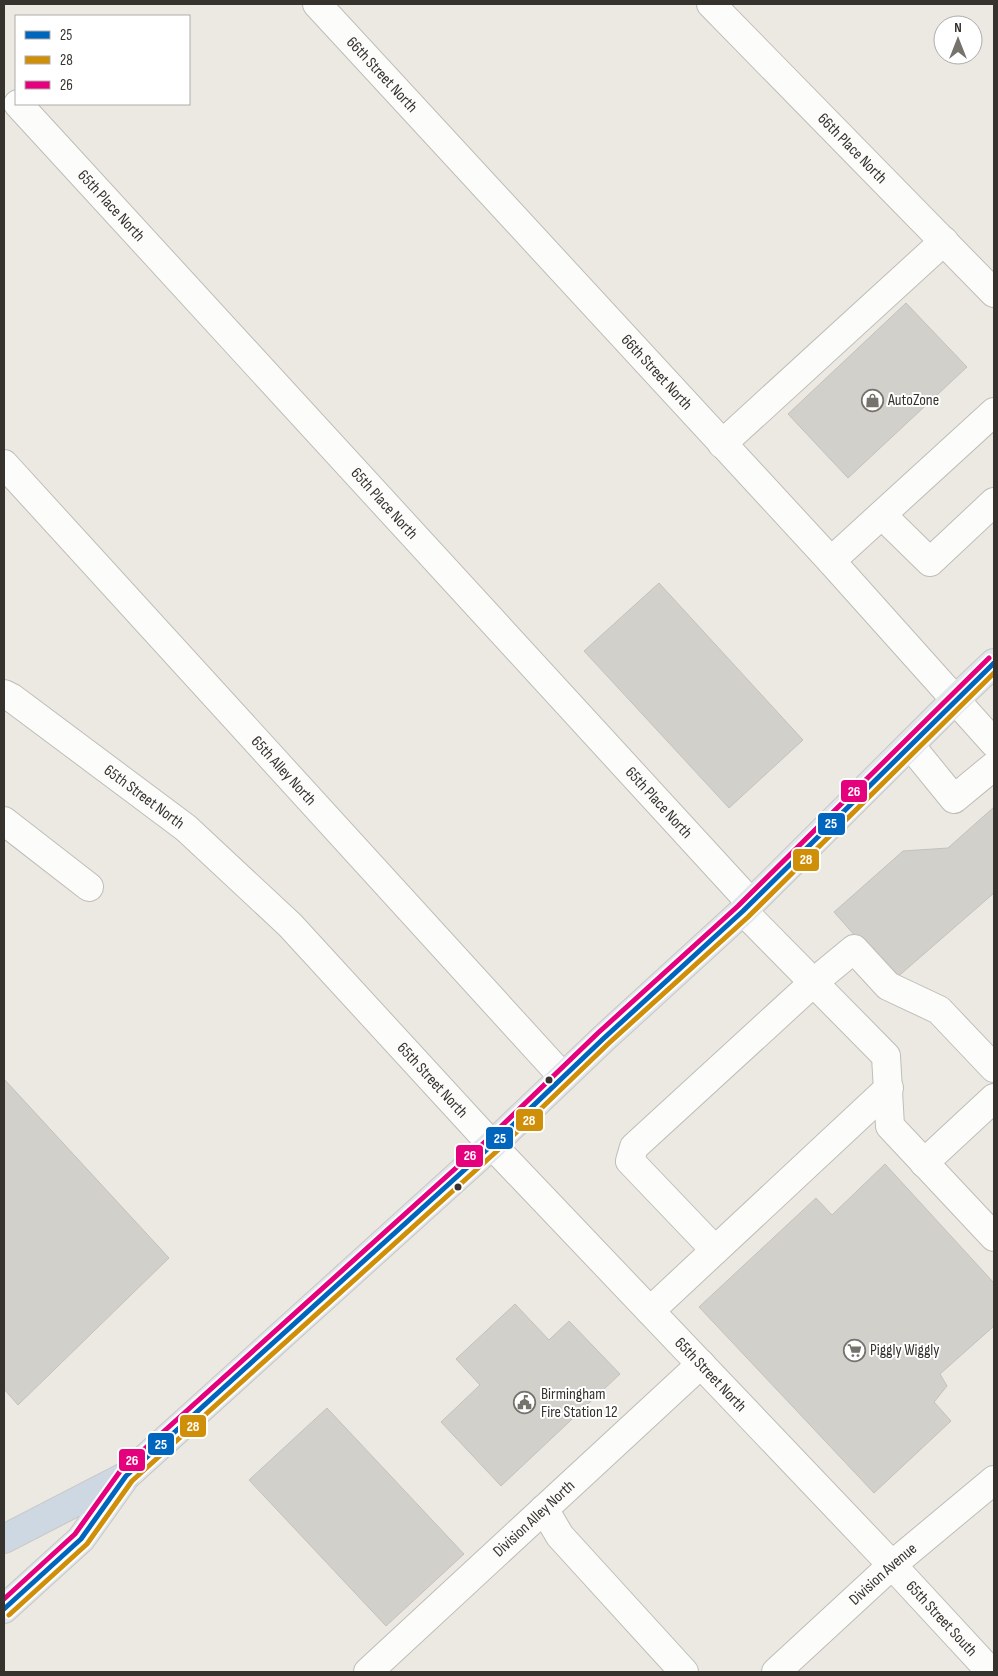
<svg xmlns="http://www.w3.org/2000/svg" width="998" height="1676" font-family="'Sofia Sans Condensed',sans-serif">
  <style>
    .building { fill: #d2d0ca; stroke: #c3c1bc }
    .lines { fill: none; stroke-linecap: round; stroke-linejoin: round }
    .minor-casing { stroke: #bfbdb8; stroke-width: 30 }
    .major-casing { stroke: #c8c6c3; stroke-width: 30 }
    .highway-casing { stroke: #c8c6c3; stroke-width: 30 }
    .minor { stroke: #fcfcfb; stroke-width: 28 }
    .major { stroke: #e0e6ec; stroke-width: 28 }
    .highway { stroke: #cdd8e3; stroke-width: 28 }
    .bus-1-casing { stroke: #fff; stroke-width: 9 }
    .bus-2-casing { stroke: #fff; stroke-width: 9 }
    .bus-3-casing { stroke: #fff; stroke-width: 9 }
    .bus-1 { stroke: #0065bd; stroke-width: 5 }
    .bus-2 { stroke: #d08f09; stroke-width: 5 }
    .bus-3 { stroke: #e5007d; stroke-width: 5 }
    .bus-dot { fill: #36332e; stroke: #fff; stroke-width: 2 }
    .labels { text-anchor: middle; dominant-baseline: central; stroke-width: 4; stroke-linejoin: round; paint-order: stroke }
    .street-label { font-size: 16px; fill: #36332e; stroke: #fff }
    .poi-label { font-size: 16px; fill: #36332e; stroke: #fff; text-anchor: start }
    .line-badge { stroke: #fff; stroke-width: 2 }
    .badge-label { font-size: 14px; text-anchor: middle; font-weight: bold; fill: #fff }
  </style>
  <rect width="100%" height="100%" fill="#ece9e2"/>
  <!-- building -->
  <path class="building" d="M 906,303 L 967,367 L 848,478 L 788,414 Z
    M 659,583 L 803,740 L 729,808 L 584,651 Z
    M 994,807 L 994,893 L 894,980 L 834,912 L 903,851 L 948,848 Z
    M 4,1079 L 169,1258 L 18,1405 L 4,1389 Z
    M 885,1164 L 994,1283 L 994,1326 L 940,1374 L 947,1386 L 934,1402 L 951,1421 L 874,1493 L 699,1307 L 816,1198 L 832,1215 Z
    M 515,1304 L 549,1340 L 569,1321 L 620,1374 L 501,1486 L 441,1422 L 480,1385 L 456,1359 Z
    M 327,1408 L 464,1554 L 386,1626 L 249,1480 Z"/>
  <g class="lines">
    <defs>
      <g id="minor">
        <path id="s1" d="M 317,4 L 831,561 L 994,743"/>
        <path id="s2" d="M 711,4 L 994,293"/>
        <path id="s3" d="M 18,104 L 751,903"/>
        <path d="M 722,444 L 944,241"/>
        <path id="s4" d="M 4,464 L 563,1077"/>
        <path d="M 882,515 L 930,562 L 994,502"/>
        <path d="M 831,561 L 994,412"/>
        <path id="s5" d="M 4,694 L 12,698 L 186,828 L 290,925 L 492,1145 L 892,1565 L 991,1672"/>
        <path d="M 910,745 L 954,799 L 994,766"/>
        <path d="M 4,821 L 89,887"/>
        <path d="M 743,911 L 886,1056 L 890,1126 L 994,1237"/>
        <path d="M 924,1163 L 994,1098"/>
        <path d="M 715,1250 L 630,1161 L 634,1147 L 814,982 L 854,949 L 888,986 L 939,1010 L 994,1068"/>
        <path d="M 650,1311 L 889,1088"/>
        <path d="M 544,1509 L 560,1536 L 684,1672"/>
        <path id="s6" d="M 368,1672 L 701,1364"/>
        <path id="s7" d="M 776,1672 L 892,1565 L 994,1480"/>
      </g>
      <path id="major" d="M 4,1609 L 81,1539 L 126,1476 L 492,1145 L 603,1039 L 743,911 L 955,700 L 994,663"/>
      <path id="highway" d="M 4,1539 L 126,1476"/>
    </defs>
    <!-- minor casing -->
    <use href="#minor" class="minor-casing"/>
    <!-- major casing -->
    <use href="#major" class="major-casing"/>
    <!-- highway casing -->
    <use href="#highway" class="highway-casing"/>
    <!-- minor -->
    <use href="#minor" class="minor"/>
    <!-- major -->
    <use href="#major" class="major"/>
    <!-- highway -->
    <use href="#highway" class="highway"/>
    <defs>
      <path id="bus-1" d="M 4,1609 L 81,1539 L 126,1476 L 492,1145 L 603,1039 L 743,911 L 994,663"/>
      <path id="bus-2" d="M 9,1615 L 87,1544 L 132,1481 L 497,1151 L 608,1044 L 748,917 L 994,673"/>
      <path id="bus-3" d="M 4,1599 L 75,1534 L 121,1470 L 487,1140 L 598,1033 L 738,906 L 989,658"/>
    </defs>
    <!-- bus-1 casing -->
    <use href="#bus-1" class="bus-1-casing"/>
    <!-- bus-2 casing -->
    <use href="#bus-2" class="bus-2-casing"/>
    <!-- bus-3 casing -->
    <use href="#bus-3" class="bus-3-casing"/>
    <!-- bus-1 -->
    <use href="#bus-1" class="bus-1"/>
    <!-- bus-2 -->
    <use href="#bus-2" class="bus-2"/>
    <!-- bus-3 -->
    <use href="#bus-3" class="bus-3"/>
  </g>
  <!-- icons -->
  <defs>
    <symbol id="shop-ring" viewBox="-11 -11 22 22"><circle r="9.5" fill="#fff" stroke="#76736d" stroke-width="1.5"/><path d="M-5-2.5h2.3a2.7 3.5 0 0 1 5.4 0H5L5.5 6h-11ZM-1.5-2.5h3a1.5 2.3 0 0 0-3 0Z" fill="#76736d"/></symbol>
    <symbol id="supermarket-ring" viewBox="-11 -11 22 22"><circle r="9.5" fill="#fff" stroke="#76736d" stroke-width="1.5"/><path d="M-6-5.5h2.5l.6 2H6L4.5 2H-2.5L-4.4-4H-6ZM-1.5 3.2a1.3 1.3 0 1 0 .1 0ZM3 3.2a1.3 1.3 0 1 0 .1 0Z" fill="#76736d"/></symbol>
    <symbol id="civic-ring" viewBox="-11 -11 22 22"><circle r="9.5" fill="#fff" stroke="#76736d" stroke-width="1.5"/><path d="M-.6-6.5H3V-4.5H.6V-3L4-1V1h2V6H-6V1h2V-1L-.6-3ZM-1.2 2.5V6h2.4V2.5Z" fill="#76736d"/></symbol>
  </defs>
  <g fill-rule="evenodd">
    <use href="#shop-ring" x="860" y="388" width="25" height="25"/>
    <use href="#supermarket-ring" x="842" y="1338" width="25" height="25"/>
    <use href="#civic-ring" x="512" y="1390" width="25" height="25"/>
  </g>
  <!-- markers -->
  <g class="bus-dot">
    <circle cx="549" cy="1080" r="4.5"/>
    <circle cx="458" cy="1187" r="4.5"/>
  </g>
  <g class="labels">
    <!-- street labels -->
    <g class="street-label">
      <text stroke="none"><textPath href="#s1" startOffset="96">66th Street North</textPath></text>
      <text stroke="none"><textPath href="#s2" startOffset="202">66th Place North</textPath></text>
      <text stroke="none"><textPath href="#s3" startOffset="138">65th Place North</textPath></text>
      <text stroke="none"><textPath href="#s1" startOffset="501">66th Street North</textPath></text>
      <text stroke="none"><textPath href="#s3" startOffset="542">65th Place North</textPath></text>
      <text stroke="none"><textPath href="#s4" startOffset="415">65th Alley North</textPath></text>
      <text stroke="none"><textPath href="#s5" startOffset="174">65th Street North</textPath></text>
      <text stroke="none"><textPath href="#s3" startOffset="948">65th Place North</textPath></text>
      <text stroke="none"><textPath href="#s5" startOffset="579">65th Street North</textPath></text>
      <text stroke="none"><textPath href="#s5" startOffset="984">65th Street North</textPath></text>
      <text stroke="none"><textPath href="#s6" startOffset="226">Division Alley North</textPath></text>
      <text stroke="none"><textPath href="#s7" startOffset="145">Division Avenue</textPath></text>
      <text stroke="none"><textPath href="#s5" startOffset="1320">65th Street South</textPath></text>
    </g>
    <!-- poi labels -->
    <g class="poi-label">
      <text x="888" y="400">AutoZone</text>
      <text x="870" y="1350">Piggly Wiggly</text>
      <text x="541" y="1394">Birmingham<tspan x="541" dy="18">Fire Station 12</tspan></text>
    </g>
  </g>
  <g class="line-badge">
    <rect x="840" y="779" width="28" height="24" rx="5" fill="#e5007d"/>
    <rect x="817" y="812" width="29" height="24" rx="5" fill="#0065bd"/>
    <rect x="792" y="848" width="28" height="24" rx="5" fill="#d08f09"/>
    <rect x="515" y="1108" width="29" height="24" rx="5" fill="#d08f09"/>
    <rect x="485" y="1126" width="29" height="24" rx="5" fill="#0065bd"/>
    <rect x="455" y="1144" width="29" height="24" rx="5" fill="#e5007d"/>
    <rect x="179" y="1414" width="28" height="24" rx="5" fill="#d08f09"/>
    <rect x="147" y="1432" width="28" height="24" rx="5" fill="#0065bd"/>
    <rect x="118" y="1448" width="28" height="24" rx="5" fill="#e5007d"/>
  </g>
  <g class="badge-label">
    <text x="854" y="796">26</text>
    <text x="831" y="828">25</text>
    <text x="806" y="864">28</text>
    <text x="529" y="1125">28</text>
    <text x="500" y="1143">25</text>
    <text x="470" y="1160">26</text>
    <text x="193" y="1431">28</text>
    <text x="161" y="1449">25</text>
    <text x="132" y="1465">26</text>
  </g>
  <!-- border -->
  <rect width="998" height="1676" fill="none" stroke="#36332e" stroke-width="10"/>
  <!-- legend -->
  <rect x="15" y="15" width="175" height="90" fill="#ffffff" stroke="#afadab"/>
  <rect x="25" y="31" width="25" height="8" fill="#0065bd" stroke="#afadab"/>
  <text x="60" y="40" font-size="15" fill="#36332e">25</text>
  <rect x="25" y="56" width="25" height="8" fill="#d08f09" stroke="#afadab"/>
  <text x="60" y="65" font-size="15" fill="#36332e">28</text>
  <rect x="25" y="81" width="25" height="8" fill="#e5007d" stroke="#afadab"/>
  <text x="60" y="90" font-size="15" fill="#36332e">26</text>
  <!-- north arrow -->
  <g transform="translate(958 40)"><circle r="24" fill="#ffffff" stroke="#afadab"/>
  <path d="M0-4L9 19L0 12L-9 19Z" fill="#76736d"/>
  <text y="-8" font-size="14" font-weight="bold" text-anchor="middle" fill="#36332e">N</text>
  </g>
</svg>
